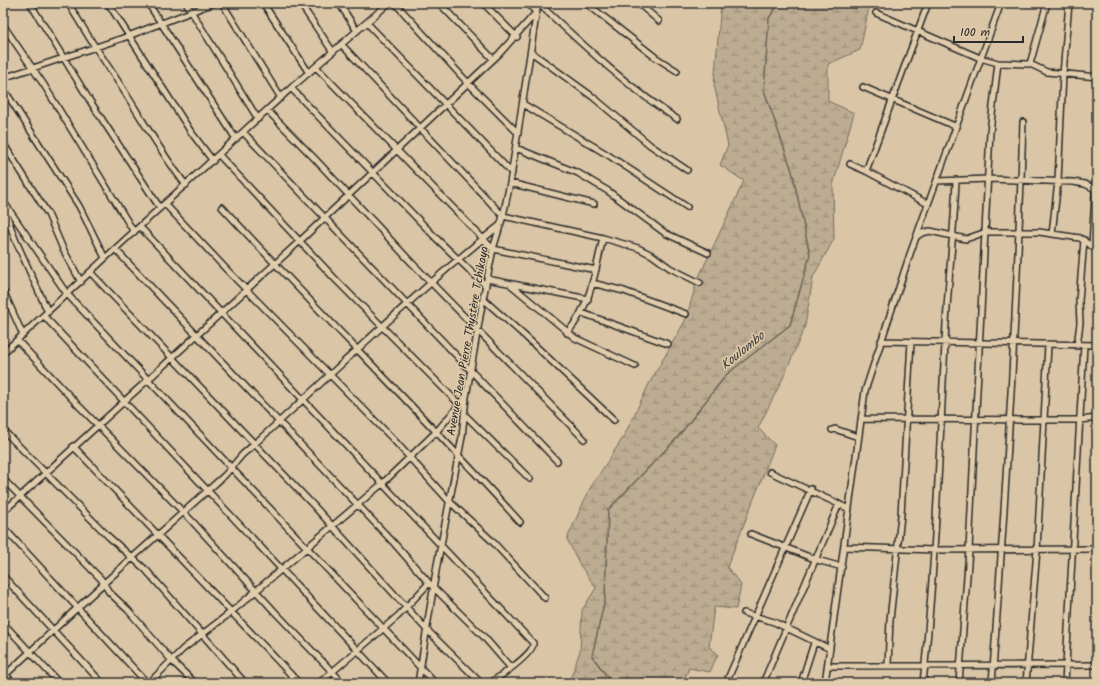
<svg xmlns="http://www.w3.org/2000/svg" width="1100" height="686" font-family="Kalam,sans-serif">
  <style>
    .wetland { fill: url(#wetland-marsh); stroke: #746c5e }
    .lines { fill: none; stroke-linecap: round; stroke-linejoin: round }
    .stream { stroke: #6a6357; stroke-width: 1.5 }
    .minor-casing { stroke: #2b2b2b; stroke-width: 8 }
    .minor { stroke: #e1ccab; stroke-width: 5 }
    .labels { text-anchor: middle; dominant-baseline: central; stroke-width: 3; stroke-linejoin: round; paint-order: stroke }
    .street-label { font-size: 12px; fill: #2b2b2b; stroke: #e1ccab }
    .water-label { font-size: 13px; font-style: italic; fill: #403e3a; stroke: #e1ccab }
  </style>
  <defs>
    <pattern id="wetland-marsh" width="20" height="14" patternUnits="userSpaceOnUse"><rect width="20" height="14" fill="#bdac92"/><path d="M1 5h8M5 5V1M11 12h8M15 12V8" fill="none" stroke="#9a8c77"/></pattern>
  </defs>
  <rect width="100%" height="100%" fill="#dac6a6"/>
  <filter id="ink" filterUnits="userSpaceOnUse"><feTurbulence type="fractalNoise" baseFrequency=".025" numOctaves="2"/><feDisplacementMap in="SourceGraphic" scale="8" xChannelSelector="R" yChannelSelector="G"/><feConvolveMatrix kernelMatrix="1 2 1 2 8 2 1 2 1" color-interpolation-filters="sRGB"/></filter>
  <g filter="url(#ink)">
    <!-- wetland -->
    <path class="wetland" d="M 721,3 L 870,3 L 860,50 L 828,64 L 828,101 L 854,113 L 833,185 L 834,239 L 813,277 L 805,326 L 785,374 L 758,428 L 775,445 L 727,567 L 741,585 L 736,609 L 714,607 L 709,647 L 718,654 L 710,672 L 689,668 L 683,683 L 569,683 L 580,651 L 582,610 L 596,588 L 580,565 L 567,539 L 589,490 L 624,436 L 649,384 L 686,319 L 697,281 L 744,181 L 720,165 L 728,145 L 714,85 Z"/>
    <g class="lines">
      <!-- stream -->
      <path class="stream" d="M 612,683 L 592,656 L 605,599 L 608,510 L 677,438 L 727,374 L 790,325 L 810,255 L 792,171 L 764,90 L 769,18 L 779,3"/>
      <defs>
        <path id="minor" d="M 30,3 L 90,101 L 160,208
          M 68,3 C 84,30 100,55 117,80 C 140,115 160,152 186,185
          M 108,3 L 191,132 L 213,161
          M 148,3 L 236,139
          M 186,3 L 258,119
          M 222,3 L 281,98
          M 263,3 L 309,73
          M 300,3 L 333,52
          M 339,3 L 357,31
          M 395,3 L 468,83 L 518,133
          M 439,3 L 493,59
          M 483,3 L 517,37
          M 528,3 L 535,11
          M 538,3 C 582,44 626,86 677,119
          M 586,3 L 655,57 L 677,71
          M 638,3 L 659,21
          M 876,13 L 980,58 L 998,63 L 1030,64 L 1047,72 L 1097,77
          M 367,23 L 512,173
          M 3,25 L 44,85 L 134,232
          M 342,45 L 503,216 L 603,238 L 638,248 L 652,255 L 670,268 L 700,283
          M 531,52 L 593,97 L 650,145 L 687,170
          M 1030,64 L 1047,3
          M 316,67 L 493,249 L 596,270
          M 3,78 L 123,38 L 214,3
          M 863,87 L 957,127
          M 3,88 L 79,206 L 105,258
          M 291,88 L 437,239 L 486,286
          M 523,104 L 608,155 L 687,207
          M 267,110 L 316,160 L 411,262 L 584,439
          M 243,132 L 557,461
          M 3,143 L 48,214 L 63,249 L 81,282
          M 516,148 L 578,173 L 608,191 L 665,233 L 708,253
          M 219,155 L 337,281 L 460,405
          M 850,164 L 866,171 L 928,204
          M 866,171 L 928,3
          M 937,181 L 988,179 L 1073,182 L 1085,184 L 1097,190
          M 510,183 L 594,204
          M 3,201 L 67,294 L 435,683
          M 165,204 L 227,270 L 392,438 L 449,501 L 491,540 L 545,598
          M 3,205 L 15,239 L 48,312
          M 222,207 C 320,314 423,414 520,522
          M 140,227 L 533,643 C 535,653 499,677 490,683
          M 1052,234 L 1058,181 L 1063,74 L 1069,3
          M 916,237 L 922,233 L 930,231 L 966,239 L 986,232 L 1039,232 L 1080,238 L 1097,250
          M 1092,245 L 1097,162
          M 115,249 L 393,542 L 429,583 L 484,637 L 511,668
          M 90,272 L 314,506 L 427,630 L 481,683
          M 487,279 L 588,299
          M 592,283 L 624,291 L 686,314
          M 511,285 L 575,338 L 635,366
          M 3,290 L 23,335
          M 483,299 L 526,337 L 614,420
          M 582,313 L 668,344
          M 44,316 L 388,683
          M 567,333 C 591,306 595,272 603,238
          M 17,340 L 77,404 L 192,521 L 275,612 L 343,683
          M 881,341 L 1097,345
          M 1077,346 L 1080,323 L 1079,301 L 1084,240
          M 3,353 L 115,249 L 291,88 L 389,3
          M 464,414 L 530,479
          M 861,419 L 1080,420 L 1097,418
          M 3,430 L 109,537 L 146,570 L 245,683
          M 832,430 L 835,429 L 858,437
          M 73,446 L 299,683
          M 770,472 L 849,509
          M 3,479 L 101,579 L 109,592 L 128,610 L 172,661 L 195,683
          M 3,512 L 301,240 L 499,54 L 534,15
          M 3,527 L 147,683
          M 751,534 L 817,560 L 842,567
          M 844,547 L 935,550 L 1097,549
          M 3,576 L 102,683
          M 744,613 L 774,622 L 830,649
          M 3,623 L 59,683
          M 888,665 L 890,620 L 901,515 L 911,342
          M 828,666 L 1097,665
          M 3,672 L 13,683
          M 3,677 L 103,584 L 225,475 L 242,455 C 328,379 409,297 499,226
          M 149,683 L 183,649 L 230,613 L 383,483 L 437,431 L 465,398
          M 319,683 L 398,616 L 429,583
          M 418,683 L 437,565 L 462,437 L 466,397 L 483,299 L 493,249 L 503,216 L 510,183 L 538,3
          M 726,683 L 811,489
          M 763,683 L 839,504
          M 801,683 L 814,643
          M 825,683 L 865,391 L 910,254 L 1001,3
          M 923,683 C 935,570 939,457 945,344 C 947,289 954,235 956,180
          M 959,683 L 969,550 L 990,132 L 998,63
          M 992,683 C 1006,496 1017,309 1023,122
          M 1026,683 L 1037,550 L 1048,345
          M 1065,683 L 1084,345"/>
      </defs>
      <!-- minor casing -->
      <use href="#minor" class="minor-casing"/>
      <!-- minor -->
      <use href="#minor" class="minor"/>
    </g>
  </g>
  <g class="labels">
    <!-- street labels -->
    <g class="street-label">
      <text transform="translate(468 341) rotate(-80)">Avenue Jean Pierre Thystère Tchikaya</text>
    </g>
    <!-- water labels -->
    <g class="water-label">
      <text transform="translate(743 351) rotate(-39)">Koulombo</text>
    </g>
  </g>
  <!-- margin -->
  <rect width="1100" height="686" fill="none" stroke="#e1ccab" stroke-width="16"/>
  <rect x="8" y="8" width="1084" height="670" fill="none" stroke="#2b2b2b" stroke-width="1.5" filter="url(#ink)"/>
  <!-- scale -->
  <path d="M954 36v6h69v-6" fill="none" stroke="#2b2b2b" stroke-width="2"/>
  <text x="960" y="36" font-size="12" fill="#2b2b2b" stroke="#e1ccab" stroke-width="3" paint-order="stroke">100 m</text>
</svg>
